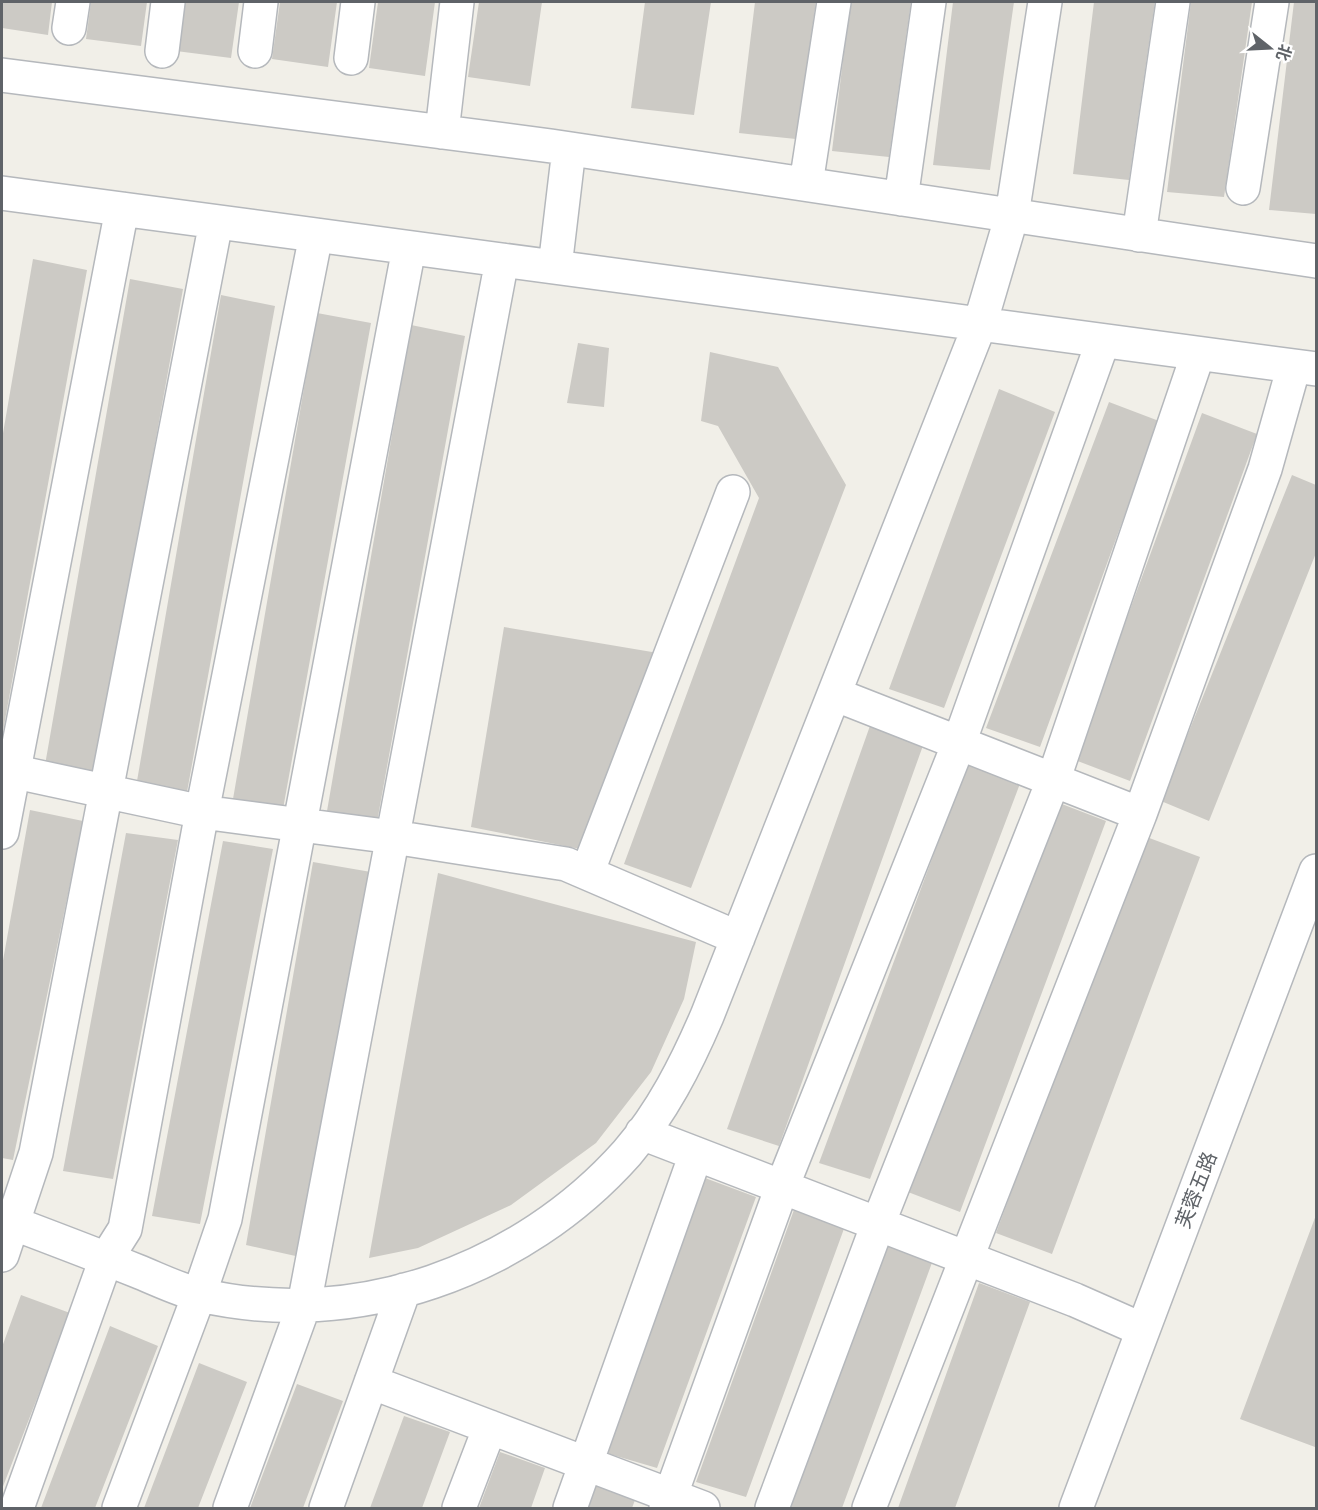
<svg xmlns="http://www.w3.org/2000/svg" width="1318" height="1510" font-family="'Fira Sans','Noto Sans SC',sans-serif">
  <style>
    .building { fill: #cccac5 }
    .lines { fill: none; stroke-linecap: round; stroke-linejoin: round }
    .minor-casing { stroke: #b5b8bc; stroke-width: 36 }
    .minor { stroke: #fff; stroke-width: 33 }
    .labels { text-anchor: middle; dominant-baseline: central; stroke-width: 4.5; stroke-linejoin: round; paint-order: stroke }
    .street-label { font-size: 20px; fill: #5f6368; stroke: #fff }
  </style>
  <rect width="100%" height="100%" fill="#f1efe8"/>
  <!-- building -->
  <path class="building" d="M 2,2 L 52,2 L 48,35 L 2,28 Z
    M 91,2 L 147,2 L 141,46 L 86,39 Z
    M 182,2 L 239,2 L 231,58 L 176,51 Z
    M 280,2 L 337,2 L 328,67 L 272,59 Z
    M 378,2 L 435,2 L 425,76 L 369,68 Z
    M 479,2 L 542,2 L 530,86 L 468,77 Z
    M 645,2 L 711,2 L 694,115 L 631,108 Z
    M 755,2 L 816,2 L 796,139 L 739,133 Z
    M 850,2 L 911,2 L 889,157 L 832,151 Z
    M 953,2 L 1014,2 L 990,170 L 933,165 Z
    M 1094,2 L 1155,2 L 1129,180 L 1073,174 Z
    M 1191,2 L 1252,2 L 1224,197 L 1167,192 Z
    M 1294,2 L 1316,2 L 1316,214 L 1269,210 Z
    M 33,259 L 87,270 L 3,731 L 2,439 Z
    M 130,279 L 183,289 L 95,775 L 45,765 Z
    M 221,295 L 275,306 L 187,792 L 137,781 Z
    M 317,313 L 371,323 L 283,809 L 233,799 Z
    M 411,325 L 465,336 L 377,822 L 327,811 Z
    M 578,343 L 609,348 L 604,407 L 567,403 Z
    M 710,352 L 778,367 L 846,485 L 691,888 L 624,864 L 759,498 L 718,426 L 701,421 Z
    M 999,389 L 1055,412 L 944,708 L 889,689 Z
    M 1109,402 L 1159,421 L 1040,747 L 986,728 Z
    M 1202,413 L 1257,434 L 1130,781 L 1075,760 Z
    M 1292,475 L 1316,485 L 1316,553 L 1209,821 L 1161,801 Z
    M 504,627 L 658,653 L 580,849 L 471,827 Z
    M 871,723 L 925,740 L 779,1146 L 727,1129 Z
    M 968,762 L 1021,781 L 870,1179 L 819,1163 Z
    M 1054,801 L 1106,821 L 960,1212 L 908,1192 Z
    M 30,810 L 83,821 L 13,1160 L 2,1158 L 2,966 Z
    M 126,833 L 178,840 L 113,1179 L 63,1171 Z
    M 1144,836 L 1200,857 L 1052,1254 L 996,1233 Z
    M 223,841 L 273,849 L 200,1224 L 152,1216 Z
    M 313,862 L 371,872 L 300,1257 L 246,1245 Z
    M 438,873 L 696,942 L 684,999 L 651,1072 L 596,1143 L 511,1205 L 418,1248 L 369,1258 Z
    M 705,1178 L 756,1197 L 657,1468 L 606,1453 Z
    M 795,1207 L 845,1226 L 746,1497 L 696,1482 Z
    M 1316,1215 L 1316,1443 L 1315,1447 L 1240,1419 Z
    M 882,1241 L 933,1260 L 842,1508 L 786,1508 Z
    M 979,1283 L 1030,1302 L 955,1508 L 898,1508 Z
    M 21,1295 L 70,1313 L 2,1489 L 2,1347 Z
    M 110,1326 L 158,1346 L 95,1508 L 41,1508 Z
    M 199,1363 L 247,1382 L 198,1508 L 144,1508 Z
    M 297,1384 L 343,1401 L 303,1508 L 250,1508 Z
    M 404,1416 L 450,1432 L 422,1508 L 370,1508 Z
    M 500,1452 L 545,1468 L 531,1508 L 479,1508 Z
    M 590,1484 L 635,1500 L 632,1508 L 581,1508 Z"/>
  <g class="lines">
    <defs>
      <path id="minor" d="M 69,28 L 73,2
        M 162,51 L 168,2
        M 255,51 L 261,2
        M 351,58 L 358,2
        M 2,75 L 551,146 L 1316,261
        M 442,132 L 457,2
        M 806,184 L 834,2
        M 1243,188 L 1272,2
        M 2,193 L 1316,369
        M 901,199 L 929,2
        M 1139,235 L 1173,2
        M 555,267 L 569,149
        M 834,694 L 1140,814
        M 2,769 L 202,812 L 393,837 L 566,864 L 738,938
        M 2,832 L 122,209
        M 587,873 L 733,492
        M 642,1133 L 1075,1300 L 1143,1330
        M 2,1219 C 47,1236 92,1253 137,1271 C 157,1279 179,1290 200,1295 C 356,1331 522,1271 627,1153 C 662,1112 686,1065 707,1016 L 980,324 L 1012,215 L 1045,2
        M 2,1255 L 36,1153 L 216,222
        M 371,1382 L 703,1508
        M 17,1508 L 106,1259 L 125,1229 L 202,812 L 316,235
        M 119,1508 L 199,1295 L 225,1219 L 409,248
        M 230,1508 L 304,1305 L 502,260
        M 326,1508 L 404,1290
        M 459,1508 L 490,1427
        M 570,1508 L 696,1154
        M 666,1508 L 782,1187 L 959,743 L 1103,341
        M 772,1508 L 878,1224 L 1053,781 L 1198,354
        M 869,1508 L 1140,814 L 1265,469 L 1294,366
        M 1076,1508 L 1316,871"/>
    </defs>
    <!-- minor casing -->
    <use href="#minor" class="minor-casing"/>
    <!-- minor -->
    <use href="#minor" class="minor"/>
  </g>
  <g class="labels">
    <!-- street labels -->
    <g class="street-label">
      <text transform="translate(1196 1190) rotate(-69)">芙蓉五路</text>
    </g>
  </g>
  <!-- border -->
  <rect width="1318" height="1510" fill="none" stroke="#5f6368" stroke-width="6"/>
  <!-- north arrow -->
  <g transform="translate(1270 48) rotate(108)" stroke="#ffffff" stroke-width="4.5" paint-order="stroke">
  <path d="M0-4.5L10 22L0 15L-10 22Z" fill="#5f6368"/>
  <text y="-9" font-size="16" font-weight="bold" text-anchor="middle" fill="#5f6368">北</text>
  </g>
</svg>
